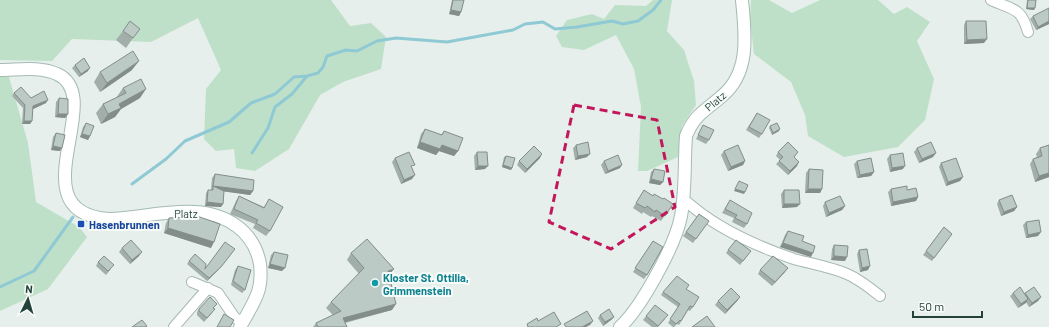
<svg xmlns="http://www.w3.org/2000/svg" width="1049" height="327" font-family="Barlow,sans-serif">
  <style>
    .green { fill: #bfe0c8 }
    .lines { fill: none; stroke-linecap: round; stroke-linejoin: round }
    .stream { stroke: #8ec9d4; stroke-width: 3 }
    .street-casing { stroke: #a8b8b2; stroke-width: 12 }
    .secondary-casing { stroke: #a4bbb3; stroke-width: 14 }
    .street { stroke: #fff; stroke-width: 10 }
    .secondary { stroke: #fff; stroke-width: 12 }
    .wall { fill: #a1aea9 }
    .shaded-wall { fill: #838d89 }
    .building { fill: #bbcac4; stroke: #838d89 }
    .marked { fill: none; stroke: #c2185b; stroke-width: 3; stroke-dasharray: 8 5; stroke-linejoin: round }
    .transit-dot { fill: #1a4fb4; stroke: #f7fbf9; stroke-width: 1.5 }
    .culture-dot { fill: #0f9aa8; stroke: #f7fbf9; stroke-width: 1.5 }
    .labels { text-anchor: middle; dominant-baseline: central; stroke-width: 4; stroke-linejoin: round; paint-order: stroke }
    .street-label { font-size: 11px; fill: #24423a; stroke: #f7fbf9 }
    .transit-label { font-size: 11px; font-weight: bold; fill: #164399; stroke: #f7fbf9; text-anchor: start }
    .culture-label { font-size: 11px; font-weight: bold; fill: #0d838f; stroke: #f7fbf9; text-anchor: start }
  </style>
  <rect width="100%" height="100%" fill="#e6efeb"/>
  <!-- green -->
  <path class="green" d="M 0,0 L 331,0 L 350,26 L 371,23 L 386,37 L 381,69 L 343,82 L 320,95 L 289,149 L 255,171 L 236,168 L 234,149 L 216,151 L 204,139 L 206,89 L 221,70 L 198,18 L 151,42 L 72,39 L 52,61 L 0,60 Z
    M 653,0 L 672,0 L 667,31 L 684,50 L 694,81 L 696,105 L 682,126 L 678,157 L 647,171 L 638,171 L 641,107 L 634,69 L 616,35 L 584,50 L 562,47 L 556,36 L 567,20 L 592,14 L 604,19 L 615,5 L 646,6 Z
    M 751,0 L 769,0 L 792,13 L 820,0 L 878,0 L 894,14 L 907,7 L 930,22 L 917,41 L 934,79 L 925,120 L 898,147 L 844,157 L 808,136 L 805,115 L 791,82 L 754,54 L 750,19 Z
    M 0,77 L 9,77 L 28,143 L 36,202 L 79,227 L 87,237 L 48,289 L 0,311 Z"/>
  <g class="lines">
    <!-- stream -->
    <path class="stream" d="M 252,153 L 268,128 L 275,107 L 292,94 L 307,76 L 318,73 L 323,67 L 327,56 L 346,50 L 357,51 L 377,41 L 396,38 L 447,42 L 513,30 L 525,24 L 543,22 L 555,29 L 577,27 L 612,21 L 623,24 L 638,21 L 653,10 L 661,0
      M 132,184 L 166,159 L 185,141 L 229,122 L 251,103 L 275,94 L 294,77 L 307,76
      M 0,287 L 34,271 L 73,217"/>
    <defs>
      <path id="street" d="M 991,0 C 1013,10 1021,7 1028,32
        M 683,201 L 687,202 C 716,228 759,247 794,259 C 812,264 831,267 847,274 C 859,279 870,288 880,296
        M 192,282 L 218,293 L 235,318 L 243,322
        M 174,327 L 208,288"/>
      <path id="secondary" d="M 0,70 C 18,70 40,66 57,74 C 109,97 15,213 109,219 C 138,218 167,210 195,212 C 227,214 254,231 260,264 C 261,273 261,283 258,292 C 254,304 246,316 240,327
        M 620,327 C 641,308 676,244 681,216 C 686,190 684,163 686,136 C 695,114 705,111 722,96 C 751,72 745,33 742,0"/>
    </defs>
    <!-- street casing -->
    <use href="#street" class="street-casing"/>
    <!-- secondary casing -->
    <use href="#secondary" class="secondary-casing"/>
    <!-- street -->
    <use href="#street" class="street"/>
    <!-- secondary -->
    <use href="#secondary" class="secondary"/>
  </g>
  <!-- wall -->
  <path class="wall" d="M 452,0 L 464,0 L 461,12 L 459,16 L 449,14 Z
    M 1027,0 L 1036,0 L 1035,8 L 1034,10 L 1026,9 Z
    M 1033,16 L 1049,24 L 1036,30 L 1030,19 Z
    M 966,21 L 984,43 L 964,44 L 964,25 Z
    M 123,31 L 133,38 L 126,48 L 116,40 Z
    M 75,65 L 88,71 L 79,77 L 72,68 Z
    M 132,70 L 100,92 L 94,82 L 100,72 Z
    M 123,88 L 140,98 L 121,109 L 115,117 L 101,124 L 96,113 L 103,104 L 116,98 Z
    M 14,93 L 46,103 L 33,109 L 32,121 L 30,124 L 22,124 L 23,108 L 12,96 Z
    M 59,98 L 68,114 L 65,118 L 55,117 L 56,102 Z
    M 757,113 L 762,134 L 759,138 L 746,130 Z
    M 86,123 L 90,136 L 88,140 L 80,137 L 83,127 Z
    M 703,125 L 709,140 L 706,144 L 696,139 Z
    M 770,126 L 779,131 L 772,135 L 769,128 Z
    M 425,129 L 441,135 L 444,131 L 458,151 L 454,156 L 439,151 L 436,155 L 417,148 L 421,134 Z
    M 56,133 L 60,151 L 51,150 L 53,137 Z
    M 576,145 L 587,157 L 575,160 L 573,148 Z
    M 1049,145 L 1049,177 L 1035,182 L 1030,164 L 1033,159 L 1037,157 L 1036,154 L 1040,148 Z
    M 917,148 L 933,157 L 919,163 L 914,152 Z
    M 724,151 L 745,161 L 743,165 L 728,171 L 721,155 Z
    M 477,152 L 485,169 L 475,170 L 474,156 Z
    M 778,152 L 798,152 L 794,157 L 797,166 L 788,175 L 776,164 L 780,160 L 776,156 Z
    M 890,155 L 903,169 L 890,172 L 887,159 Z
    M 506,156 L 512,168 L 511,170 L 502,167 L 504,157 Z
    M 395,158 L 412,169 L 412,179 L 401,184 L 392,162 Z
    M 540,158 L 525,173 L 517,165 L 519,161 Z
    M 604,161 L 620,168 L 605,174 L 601,165 Z
    M 857,161 L 874,172 L 871,176 L 857,178 L 854,164 Z
    M 941,163 L 963,177 L 960,181 L 946,186 L 939,167 Z
    M 654,169 L 663,182 L 660,185 L 649,183 L 651,172 Z
    M 809,169 L 822,189 L 820,193 L 805,193 L 806,173 Z
    M 215,174 L 253,191 L 250,195 L 224,191 L 223,204 L 221,207 L 205,206 L 206,193 L 208,190 L 211,190 L 212,178 Z
    M 891,189 L 918,197 L 916,201 L 891,206 L 888,192 Z
    M 644,190 L 653,196 L 673,204 L 661,221 L 652,216 L 651,217 L 643,212 L 642,214 L 633,208 Z
    M 784,190 L 797,207 L 782,208 L 781,194 Z
    M 239,196 L 264,207 L 269,199 L 270,231 L 266,236 L 253,228 L 255,224 L 230,214 L 236,201 Z
    M 730,200 L 747,224 L 744,228 L 732,222 L 734,218 L 722,213 Z
    M 999,200 L 1017,207 L 1014,211 L 1001,216 L 997,204 Z
    M 825,202 L 845,206 L 842,210 L 826,217 L 823,206 Z
    M 191,214 L 211,248 L 164,233 L 166,223 L 169,218 L 189,217 Z
    M 699,214 L 709,221 L 693,243 L 683,236 Z
    M 1026,222 L 1038,236 L 1026,238 L 1023,225 Z
    M 944,227 L 952,234 L 932,261 L 923,255 Z
    M 788,231 L 802,241 L 811,257 L 780,247 L 785,235 Z
    M 653,241 L 647,275 L 644,279 L 633,272 Z
    M 834,245 L 845,261 L 831,260 L 832,249 Z
    M 122,248 L 139,256 L 130,264 L 119,252 Z
    M 728,250 L 748,255 L 740,265 L 726,253 Z
    M 859,250 L 868,270 L 860,272 L 857,254 Z
    M 274,252 L 282,271 L 268,268 L 271,255 Z
    M 351,253 L 389,275 L 389,276 L 392,310 L 345,323 L 347,327 L 313,327 L 316,323 L 333,315 L 326,308 L 331,302 L 359,274 L 347,260 Z
    M 189,261 L 205,269 L 219,269 L 207,281 L 187,264 Z
    M 98,262 L 111,269 L 106,275 L 96,266 Z
    M 238,266 L 245,290 L 242,293 L 231,285 L 235,270 Z
    M 760,270 L 785,272 L 772,286 L 758,274 Z
    M 686,289 L 693,307 L 690,311 L 688,310 L 679,325 L 677,324 L 674,327 L 673,327 L 668,323 L 678,307 L 661,295 L 663,292 Z
    M 1013,293 L 1025,294 L 1025,293 L 1041,297 L 1038,301 L 1029,307 L 1026,302 L 1018,308 L 1010,296 Z
    M 738,300 L 725,314 L 715,305 L 718,301 Z
    M 214,308 L 212,313 L 204,322 L 197,315 L 197,312 L 199,309 Z
    M 600,315 L 614,317 L 611,320 L 603,326 L 598,318 Z
    M 646,316 L 665,319 L 658,327 L 652,327 L 643,320 Z"/>
  <!-- shaded-wall -->
  <path class="shaded-wall" d="M 1027,8 L 1035,8 L 1034,10 L 1026,9 Z
    M 451,10 L 461,12 L 459,16 L 449,14 Z
    M 1049,21 L 1049,24 L 1036,30 L 1038,27 Z
    M 987,39 L 984,43 L 964,44 L 967,40 Z
    M 139,61 L 132,70 L 100,92 L 107,83 Z
    M 90,68 L 88,71 L 79,77 L 81,74 Z
    M 146,89 L 140,98 L 121,109 L 115,117 L 101,124 L 108,114 L 119,104 Z
    M 48,100 L 46,103 L 31,110 L 33,106 Z
    M 58,114 L 68,114 L 65,118 L 55,117 Z
    M 24,121 L 32,121 L 30,124 L 22,124 Z
    M 780,129 L 779,131 L 772,135 L 773,133 Z
    M 82,134 L 90,136 L 88,140 L 80,137 Z
    M 420,142 L 442,145 L 458,151 L 454,156 L 439,151 L 436,155 L 417,148 Z
    M 53,146 L 62,148 L 60,151 L 51,150 Z
    M 936,153 L 933,157 L 919,163 L 922,159 Z
    M 542,154 L 540,158 L 525,173 L 527,169 Z
    M 590,154 L 587,157 L 575,160 L 578,156 Z
    M 745,161 L 743,165 L 728,171 L 731,167 Z
    M 799,162 L 797,166 L 788,175 L 790,171 Z
    M 503,165 L 512,168 L 511,170 L 502,167 Z
    M 622,165 L 620,168 L 605,174 L 608,171 Z
    M 478,166 L 488,166 L 485,169 L 475,170 Z
    M 905,166 L 903,169 L 890,172 L 892,168 Z
    M 874,172 L 871,176 L 857,178 L 860,175 Z
    M 1049,173 L 1049,177 L 1035,182 L 1039,176 Z
    M 415,175 L 412,179 L 401,184 L 404,180 Z
    M 963,177 L 960,181 L 946,186 L 948,182 Z
    M 651,179 L 663,182 L 660,185 L 649,183 Z
    M 213,186 L 253,191 L 250,195 L 213,190 L 213,186 L 211,190 Z
    M 735,189 L 745,192 L 744,194 L 734,191 Z
    M 808,189 L 822,189 L 820,193 L 805,193 Z
    M 918,197 L 916,201 L 891,206 L 893,202 Z
    M 207,202 L 223,204 L 221,207 L 205,206 Z
    M 784,204 L 800,204 L 797,207 L 782,208 Z
    M 845,206 L 842,210 L 826,217 L 829,213 Z
    M 1017,207 L 1014,211 L 1001,216 L 1004,212 Z
    M 168,228 L 214,242 L 211,248 L 164,233 Z
    M 1041,232 L 1038,236 L 1026,238 L 1028,235 Z
    M 783,243 L 813,253 L 811,257 L 780,247 Z
    M 142,252 L 139,256 L 130,264 L 132,260 Z
    M 233,252 L 219,269 L 207,281 L 209,278 Z
    M 834,256 L 847,257 L 845,261 L 831,260 Z
    M 270,264 L 285,268 L 282,271 L 268,268 Z
    M 870,266 L 868,270 L 860,272 L 862,268 Z
    M 788,268 L 785,272 L 772,286 L 775,282 Z
    M 394,269 L 389,275 L 383,277 L 388,271 Z
    M 740,297 L 738,300 L 725,314 L 727,310 Z
    M 1041,297 L 1038,301 L 1029,307 L 1032,303 Z
    M 1028,299 L 1026,303 L 1018,308 L 1021,304 Z
    M 396,304 L 392,310 L 338,324 L 343,318 Z
    M 614,317 L 611,320 L 603,326 L 605,322 Z
    M 593,321 L 590,325 L 586,327 L 582,327 Z"/>
  <!-- building -->
  <path class="building" d="M 453,0 L 464,0 L 461,12 L 451,10 Z
    M 1028,0 L 1036,0 L 1035,8 L 1027,8 Z
    M 1049,8 L 1049,21 L 1038,27 L 1033,16 Z
    M 130,21 L 140,29 L 133,38 L 123,31 Z
    M 966,21 L 986,21 L 987,39 L 967,40 Z
    M 133,51 L 139,61 L 107,83 L 100,72 Z
    M 84,58 L 90,68 L 81,74 L 75,65 Z
    M 141,79 L 146,89 L 119,104 L 121,108 L 108,114 L 103,104 L 126,93 L 123,88 Z
    M 21,87 L 31,98 L 44,91 L 48,100 L 33,106 L 32,121 L 24,121 L 25,105 L 14,93 Z
    M 59,98 L 68,99 L 68,114 L 58,114 Z
    M 757,113 L 770,120 L 762,134 L 749,127 Z
    M 86,123 L 94,126 L 90,136 L 82,134 Z
    M 777,123 L 780,129 L 773,133 L 770,126 Z
    M 703,125 L 714,130 L 709,140 L 698,135 Z
    M 425,129 L 442,135 L 444,131 L 463,138 L 458,151 L 442,145 L 440,149 L 420,142 Z
    M 56,133 L 65,135 L 62,148 L 53,146 Z
    M 588,142 L 590,154 L 578,156 L 576,145 Z
    M 788,142 L 798,152 L 794,157 L 799,162 L 790,171 L 779,161 L 783,157 L 778,152 Z
    M 931,142 L 936,153 L 922,159 L 917,148 Z
    M 738,145 L 745,161 L 731,167 L 724,151 Z
    M 1049,145 L 1049,173 L 1039,176 L 1033,159 L 1042,156 L 1040,148 Z
    M 534,146 L 542,154 L 527,169 L 519,161 Z
    M 409,152 L 415,165 L 411,166 L 415,175 L 404,180 L 395,158 Z
    M 477,152 L 487,152 L 488,166 L 478,166 Z
    M 903,153 L 905,166 L 892,168 L 890,155 Z
    M 618,155 L 622,165 L 608,171 L 604,161 Z
    M 506,156 L 515,158 L 512,168 L 503,165 Z
    M 871,158 L 874,172 L 860,175 L 857,161 Z
    M 956,158 L 963,177 L 948,182 L 941,163 Z
    M 654,169 L 665,171 L 663,182 L 651,179 Z
    M 809,169 L 823,170 L 822,189 L 808,189 Z
    M 215,174 L 254,180 L 253,191 L 213,186 Z
    M 739,181 L 748,185 L 745,192 L 735,189 Z
    M 213,186 L 224,191 L 223,204 L 207,202 L 208,190 L 213,190 Z
    M 907,186 L 907,190 L 916,188 L 918,197 L 893,202 L 891,189 Z
    M 644,190 L 653,196 L 654,194 L 663,199 L 664,198 L 673,204 L 665,216 L 656,210 L 655,212 L 647,206 L 645,208 L 636,203 Z
    M 784,190 L 799,190 L 800,204 L 784,204 Z
    M 1012,195 L 1017,207 L 1004,212 L 999,200 Z
    M 239,196 L 264,208 L 269,199 L 283,207 L 270,231 L 256,223 L 258,220 L 234,209 Z
    M 840,196 L 845,206 L 829,213 L 825,202 Z
    M 730,200 L 752,213 L 747,224 L 735,218 L 737,215 L 725,209 Z
    M 191,214 L 220,224 L 214,242 L 168,228 L 169,218 L 190,217 Z
    M 699,214 L 709,221 L 696,239 L 686,232 Z
    M 1039,220 L 1041,232 L 1028,235 L 1026,222 Z
    M 944,227 L 952,234 L 934,258 L 926,251 Z
    M 788,231 L 804,236 L 802,241 L 815,246 L 813,253 L 783,243 Z
    M 367,239 L 394,269 L 388,271 L 396,304 L 343,318 L 347,327 L 318,327 L 316,323 L 341,311 L 331,302 L 364,268 L 351,253 Z
    M 131,240 L 142,252 L 132,260 L 122,248 Z
    M 736,240 L 751,251 L 743,261 L 728,250 Z
    M 653,241 L 663,247 L 647,275 L 635,268 Z
    M 225,242 L 235,249 L 221,267 L 209,278 L 189,261 L 195,254 L 206,264 L 205,269 Z
    M 834,245 L 848,246 L 847,257 L 834,256 Z
    M 867,249 L 870,266 L 862,268 L 859,250 Z
    M 274,252 L 288,255 L 285,268 L 270,264 Z
    M 104,256 L 114,265 L 108,271 L 98,262 Z
    M 773,256 L 788,268 L 775,282 L 760,270 Z
    M 238,266 L 251,270 L 245,290 L 233,281 Z
    M 677,276 L 689,285 L 686,289 L 699,297 L 693,307 L 690,306 L 681,321 L 680,320 L 676,324 L 670,319 L 680,304 L 663,292 Z
    M 1020,287 L 1028,299 L 1021,304 L 1013,293 Z
    M 1034,287 L 1041,297 L 1032,303 L 1025,293 Z
    M 731,288 L 740,297 L 727,310 L 718,301 Z
    M 210,297 L 217,304 L 213,308 L 215,309 L 207,318 L 199,311 L 199,309 Z
    M 655,305 L 668,315 L 658,326 L 646,316 Z
    M 609,309 L 614,317 L 605,322 L 600,315 Z
    M 587,311 L 593,321 L 582,327 L 566,327 L 564,324 Z
    M 554,312 L 561,324 L 556,327 L 528,327 L 527,324 L 537,318 L 538,321 Z
    M 224,314 L 234,320 L 230,327 L 217,327 Z
    M 707,316 L 715,327 L 692,327 Z
    M 142,320 L 147,326 L 145,327 L 132,327 Z"/>
  <!-- marked area -->
  <path class="marked" d="M 574,105 L 657,120 L 675,207 L 611,249 L 549,222 Z"/>
  <!-- markers -->
  <rect class="transit-dot" x="77" y="220" width="8" height="8" rx="2"/>
  <circle class="culture-dot" cx="375" cy="283" r="4"/>
  <g class="labels">
    <!-- street labels -->
    <g class="street-label">
      <text transform="translate(715 101) rotate(-41)">Platz</text>
      <text x="186" y="213">Platz</text>
    </g>
    <!-- transit labels -->
    <g class="transit-label">
      <text x="89" y="224">Hasenbrunnen</text>
    </g>
    <!-- culture labels -->
    <g class="culture-label">
      <text x="383" y="277">Kloster St. Ottilia,<tspan x="383" dy="13">Grimmenstein</tspan></text>
    </g>
  </g>
  <!-- north arrow -->
  <g transform="translate(28 299) rotate(5)" stroke="#f7fbf9" stroke-width="3" paint-order="stroke">
  <path d="M0-3L7 15L0 10L-7 15Z" fill="#24423a"/>
  <text y="-6" font-size="11" font-weight="bold" text-anchor="middle" fill="#24423a">N</text>
  </g>
  <!-- scale -->
  <path d="M913 311v6h69v-6" fill="none" stroke="#24423a" stroke-width="2"/>
  <text x="919" y="311" font-size="12" fill="#24423a" stroke="#f7fbf9" stroke-width="3" paint-order="stroke">50 m</text>
</svg>
